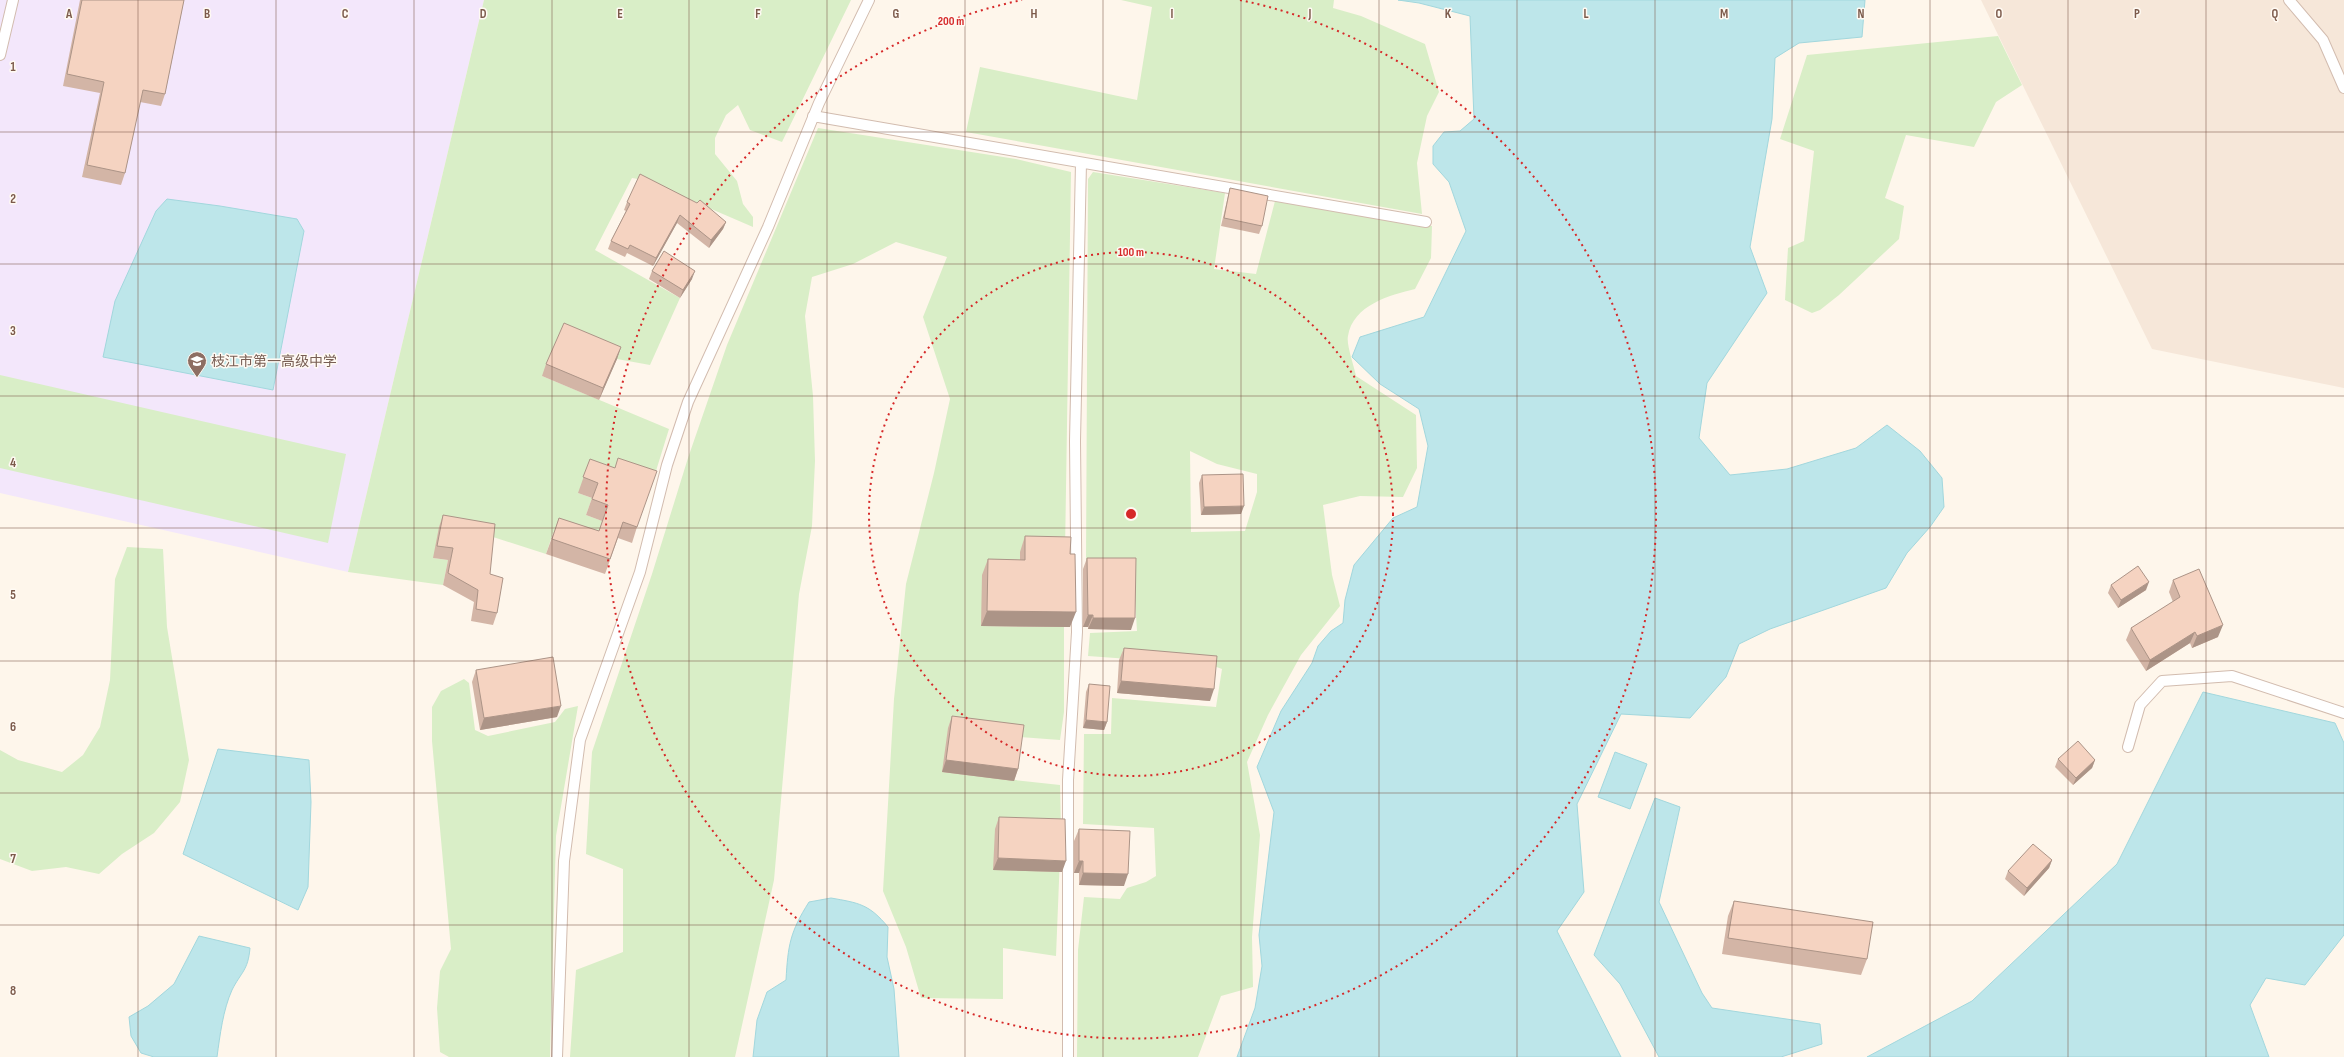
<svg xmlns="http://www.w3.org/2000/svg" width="2344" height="1057" font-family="'Sofia Sans Condensed','Noto Sans SC',sans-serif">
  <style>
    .residential { fill: #f6e7d9 }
    .education { fill: #f3e7fb }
    .green { fill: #d9eec7; fill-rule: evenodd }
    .water { fill: #bde6ea; stroke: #a2d7dd }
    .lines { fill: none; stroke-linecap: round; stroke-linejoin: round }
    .service-casing { stroke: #d2bcaf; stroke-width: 12 }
    .service { stroke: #fff; stroke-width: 10 }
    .wall { fill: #d3b5a6 }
    .shaded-wall { fill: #ac9487 }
    .building { fill: #f5d3c1; stroke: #ac9487 }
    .grid { fill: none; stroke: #7c5a4b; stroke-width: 1; stroke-opacity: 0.55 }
    .ring { fill: none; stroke: #d62828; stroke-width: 2; stroke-dasharray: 2 4 }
    .labels { text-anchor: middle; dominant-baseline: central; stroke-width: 3; stroke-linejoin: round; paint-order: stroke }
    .education-label { font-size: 14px; fill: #785e54; stroke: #fffaf3; text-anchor: start }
    .grid-label { font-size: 13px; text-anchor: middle; font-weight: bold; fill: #7c5a4b; stroke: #fffaf3; stroke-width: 3; stroke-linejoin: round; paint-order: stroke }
    .centre { fill: #d62828; stroke: #fffaf3; stroke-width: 2 }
    .ring-label { font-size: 12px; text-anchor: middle; font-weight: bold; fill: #d62828; stroke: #fffaf3; stroke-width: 3; stroke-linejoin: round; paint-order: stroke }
  </style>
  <rect width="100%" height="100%" fill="#fef6eb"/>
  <!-- residential -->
  <path class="residential" d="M 1981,0 L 2344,0 L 2344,388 L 2152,349 Z"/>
  <!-- education -->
  <path class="education" d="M 0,0 L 484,0 L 348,572 L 0,493 Z"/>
  <!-- green -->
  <path class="green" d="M 484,0 L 851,0 L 782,142 L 750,130 L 738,105 L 726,115 L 715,138 L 715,154 L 737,181 L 743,204 L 753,217 L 753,227 L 644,180 L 632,178 L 595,250 L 680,298 L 650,365 L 617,359 L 542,376 L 669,429 L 651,487 L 578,493 L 592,498 L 586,515 L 602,521 L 593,547 L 553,533 L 546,554 L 490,536 L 433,558 L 448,560 L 443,585 L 348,572 Z
    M 1121,0 L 1334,0 L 1333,8 L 1361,16 L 1425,44 L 1439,92 L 1427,116 L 1417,163 L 1422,214 L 966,132 L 980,67 L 1137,100 L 1152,7 Z
    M 1998,36 L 2022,85 L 1996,102 L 1974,147 L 1906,135 L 1885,198 L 1904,206 L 1899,239 L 1839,295 L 1820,310 L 1812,313 L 1785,300 L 1788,248 L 1804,241 L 1814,151 L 1780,139 L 1807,55 Z
    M 818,128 L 1016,159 L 1071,172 L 1065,552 L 1020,552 L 1020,575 L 981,626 L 1064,627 L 1064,712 L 1060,740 L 1020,737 L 942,772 L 1060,785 L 1061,831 L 1056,956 L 1003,948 L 1003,999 L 921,998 L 906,947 L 883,891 L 894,699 L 906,584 L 934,473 L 950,399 L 923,317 L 947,257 L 896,242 L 853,264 L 812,277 L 805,316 L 813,396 L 815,461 L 812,526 L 799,594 L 774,880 L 735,1057 L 570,1057 L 576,970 L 623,952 L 623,869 L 586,854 L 592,752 L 652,574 L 688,458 L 727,345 Z
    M 1093,172 L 1225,193 L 1214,269 L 1256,274 L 1275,201 L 1432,226 L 1431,258 L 1415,289 C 1390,295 1353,305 1348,336 C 1346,344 1354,366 1356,376 L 1416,415 L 1417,468 L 1403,497 L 1360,496 L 1323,505 L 1332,575 L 1340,606 L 1301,655 L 1268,715 L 1247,762 L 1260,835 L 1252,937 L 1253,987 L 1221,996 L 1198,1057 L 1077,1057 L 1078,950 L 1084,897 L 1120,899 L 1127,888 L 1146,882 L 1156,876 L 1154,828 L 1083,824 L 1084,734 L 1111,734 L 1112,698 L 1216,707 L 1222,669 L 1211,665 L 1088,656 L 1090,633 L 1137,631 L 1133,565 L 1086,563 L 1088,179 ZM 1190,451 L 1217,464 L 1257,474 L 1257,492 L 1245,531 L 1191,532 Z
    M 0,375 L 346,454 L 328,543 L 0,468 Z
    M 127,547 L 163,549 L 167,627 L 189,760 L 180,802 L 154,833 L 122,854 L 99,874 L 66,867 L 32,871 L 0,859 L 0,750 L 18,760 L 62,772 L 83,755 L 100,727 L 110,680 L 115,579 Z
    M 464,679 L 469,683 L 475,730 L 488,736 L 555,722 L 565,709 L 578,706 L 556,836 L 550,1057 L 449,1057 L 440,1052 L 437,1008 L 440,971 L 451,949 L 432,741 L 432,707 L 441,691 Z"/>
  <!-- water -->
  <path class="water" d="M 1398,0 L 1865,0 L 1862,37 L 1799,43 L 1775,58 L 1772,119 L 1750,247 L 1767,293 L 1707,383 L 1699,438 L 1730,475 L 1787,469 L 1856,448 L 1887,425 L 1920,451 L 1942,478 L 1944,507 L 1930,527 L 1907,553 L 1886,588 L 1770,629 L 1739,644 L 1726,677 L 1690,718 L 1621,714 L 1577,804 L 1584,892 L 1557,931 L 1621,1057 L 1237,1057 L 1255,1008 L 1262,966 L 1259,935 L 1274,812 L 1257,767 L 1281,711 L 1312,663 L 1318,646 L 1331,631 L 1343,623 L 1345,600 L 1354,565 L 1393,518 L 1417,507 L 1428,446 L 1419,409 L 1380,384 L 1352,357 L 1360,337 L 1424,317 L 1466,231 L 1449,182 L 1433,164 L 1433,146 L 1444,132 L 1460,131 L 1474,119 L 1470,16 L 1419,3 Z
    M 167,199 L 220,206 L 297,219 L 304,231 L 273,390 L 103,357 L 115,301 L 156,211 Z
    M 2203,692 L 2335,723 L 2344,743 L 2344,935 L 2305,985 L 2266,978 L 2250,1005 L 2269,1057 L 1867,1057 L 1972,1001 L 2117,864 Z
    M 218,749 L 309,760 L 311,802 L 308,887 L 298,910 L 183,854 Z
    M 1615,752 L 1647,764 L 1630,809 L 1598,797 Z
    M 1655,798 L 1680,807 L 1659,902 L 1702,993 L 1712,1008 L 1820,1024 L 1822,1044 L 1781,1057 L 1659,1057 L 1620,984 L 1594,955 Z
    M 831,898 C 859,903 869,904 888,927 L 887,957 L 894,989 L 899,1057 L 753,1057 L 757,1020 L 767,992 L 786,980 C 788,945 790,932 809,902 Z
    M 199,936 L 250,948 C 248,971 241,972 232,990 C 223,1010 220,1035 217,1057 L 154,1057 L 141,1053 L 131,1036 L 129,1017 L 148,1006 L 174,984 Z"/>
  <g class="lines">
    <defs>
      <path id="service" d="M 2289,0 L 2323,40 L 2344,88
        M 0,55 L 13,0
        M 813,116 L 1426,222
        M 2128,747 L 2140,705 L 2162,681 L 2232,676 L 2344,713
        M 557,1057 L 564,861 L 580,740 L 640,572 L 667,465 L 688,402 L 768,227 L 819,103 L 869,0
        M 1068,1057 L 1068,780 L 1077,632 L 1075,441 L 1081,163"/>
    </defs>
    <!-- service casing -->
    <use href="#service" class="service-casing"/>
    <!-- service -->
    <use href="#service" class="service"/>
  </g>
  <!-- wall -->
  <path class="wall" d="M 80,0 L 184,0 L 165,94 L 161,106 L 140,102 L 125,173 L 121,185 L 82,177 L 100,93 L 63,86 Z
    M 1230,188 L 1262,226 L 1259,234 L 1221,226 L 1228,196 Z
    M 627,202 L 726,222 L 723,229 L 709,248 L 677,223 L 653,266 L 627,253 L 625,257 L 608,249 L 611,241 L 626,211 L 624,210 Z
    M 652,271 L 692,279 L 680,298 L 649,279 Z
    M 621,347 L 617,359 L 599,400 L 542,376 L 546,364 Z
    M 590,459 L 637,527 L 632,543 L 618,538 L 605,574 L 546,554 L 559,518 L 599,531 L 602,521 L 586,515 L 592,498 L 578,493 Z
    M 1202,475 L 1241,514 L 1201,515 L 1199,483 Z
    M 443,515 L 490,574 L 497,613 L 493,625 L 471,621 L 474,602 L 443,585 L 448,560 L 433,558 L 439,527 Z
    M 1025,536 L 1070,627 L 981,626 L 982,575 L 988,559 L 1020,560 L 1020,552 Z
    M 1087,558 L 1131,630 L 1088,629 L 1088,627 L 1083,627 L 1083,569 Z
    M 2173,580 L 2218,637 L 2192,648 L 2190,643 L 2146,671 L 2126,640 L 2131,628 L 2173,602 L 2169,592 Z
    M 2111,585 L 2146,590 L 2118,608 L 2108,593 Z
    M 1124,648 L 1210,701 L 1117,693 L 1119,660 Z
    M 476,670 L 557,717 L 480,730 L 472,682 Z
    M 1089,684 L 1107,722 L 1104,730 L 1083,728 L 1086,692 Z
    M 952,716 L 1018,769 L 1014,781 L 942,772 L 948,728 Z
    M 2058,759 L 2095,760 L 2092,768 L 2073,785 L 2055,767 Z
    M 999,817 L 1062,872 L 993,870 L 995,829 Z
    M 1079,829 L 1124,886 L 1079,885 L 1079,873 L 1074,873 L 1074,841 Z
    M 2052,860 L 2049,868 L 2024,896 L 2005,879 L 2008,871 Z
    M 1734,901 L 1867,959 L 1861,975 L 1722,954 L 1728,916 Z"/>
  <!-- shaded-wall -->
  <path class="shaded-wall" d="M 680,215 L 677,223 L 653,266 L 656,258 Z
    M 726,222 L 723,229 L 709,248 L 711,240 Z
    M 695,271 L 692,279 L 680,298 L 683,290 Z
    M 621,347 L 617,359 L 599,400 L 603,388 Z
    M 1244,506 L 1241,514 L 1201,515 L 1204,507 Z
    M 2149,582 L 2146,590 L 2118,608 L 2121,600 Z
    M 987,611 L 1076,612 L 1070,627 L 981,626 Z
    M 1088,615 L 1093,615 L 1088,627 L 1083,627 Z
    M 1093,618 L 1135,618 L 1131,630 L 1088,629 Z
    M 2223,625 L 2218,637 L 2192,648 L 2197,636 Z
    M 2195,632 L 2190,643 L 2146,671 L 2150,660 Z
    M 1121,681 L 1214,689 L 1210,701 L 1117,693 Z
    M 561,706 L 557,717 L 480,730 L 484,718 Z
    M 1086,720 L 1107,722 L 1104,730 L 1083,728 Z
    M 946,760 L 1018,769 L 1014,781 L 942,772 Z
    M 2095,760 L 2092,768 L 2073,785 L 2076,778 Z
    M 998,858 L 1066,861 L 1062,872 L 993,870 Z
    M 2052,860 L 2049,868 L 2024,896 L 2027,888 Z
    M 1079,861 L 1083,861 L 1079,873 L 1074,873 Z
    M 1083,873 L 1128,874 L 1124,886 L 1079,885 Z"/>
  <!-- building -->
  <path class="building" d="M 82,0 L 184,0 L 165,94 L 143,90 L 125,173 L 87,165 L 104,82 L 67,74 Z
    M 640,174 L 697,203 L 700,200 L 726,222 L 711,240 L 680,215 L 656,258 L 630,245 L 628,249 L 611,241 L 630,204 L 627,202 Z
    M 1230,188 L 1268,196 L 1262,226 L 1224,218 Z
    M 664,251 L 695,271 L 683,290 L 652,271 Z
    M 564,323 L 621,347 L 603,388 L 546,364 Z
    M 618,458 L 657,471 L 637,527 L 623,522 L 610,559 L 552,539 L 559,518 L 599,531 L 608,505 L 592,499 L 598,483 L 583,477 L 590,459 L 615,468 Z
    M 1243,474 L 1244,506 L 1204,507 L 1202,475 Z
    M 443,515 L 495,524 L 490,574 L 503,578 L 497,613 L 476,609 L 478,590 L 448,573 L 453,548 L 437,546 Z
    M 1025,536 L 1071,537 L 1070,554 L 1075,554 L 1076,612 L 987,611 L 988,559 L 1025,560 Z
    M 1087,558 L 1136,558 L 1135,618 L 1093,618 L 1093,615 L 1088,615 Z
    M 2138,566 L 2149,582 L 2121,600 L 2111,585 Z
    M 2199,569 L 2223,625 L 2197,636 L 2195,632 L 2150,660 L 2131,628 L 2180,597 L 2173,580 Z
    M 1124,648 L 1217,656 L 1214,689 L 1121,681 Z
    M 553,657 L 561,706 L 484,718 L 476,670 Z
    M 1089,684 L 1110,686 L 1107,722 L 1086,720 Z
    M 952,716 L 1024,725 L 1018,769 L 946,760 Z
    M 2078,741 L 2095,760 L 2076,778 L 2058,759 Z
    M 999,817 L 1065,819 L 1066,861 L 998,858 Z
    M 1079,829 L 1130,831 L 1128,874 L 1083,873 L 1083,861 L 1079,861 Z
    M 2033,844 L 2052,860 L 2027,888 L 2008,871 Z
    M 1734,901 L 1873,922 L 1867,959 L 1728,938 Z"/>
  <!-- grid -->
  <path class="grid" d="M 138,0 L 138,1057M 276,0 L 276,1057M 414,0 L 414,1057M 552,0 L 552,1057M 689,0 L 689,1057M 827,0 L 827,1057M 965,0 L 965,1057M 1103,0 L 1103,1057M 1241,0 L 1241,1057M 1379,0 L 1379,1057M 1517,0 L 1517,1057M 1655,0 L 1655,1057M 1792,0 L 1792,1057M 1930,0 L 1930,1057M 2068,0 L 2068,1057M 2206,0 L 2206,1057M 0,132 L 2344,132M 0,264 L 2344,264M 0,396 L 2344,396M 0,528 L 2344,528M 0,661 L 2344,661M 0,793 L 2344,793M 0,925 L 2344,925"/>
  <!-- distance rings -->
  <g class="ring">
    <circle cx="1131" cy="514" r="262"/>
    <path d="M1240 0A525 525 0 1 1 1022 0"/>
  </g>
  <!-- icons -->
  <defs>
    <symbol id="school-pin" viewBox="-11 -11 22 30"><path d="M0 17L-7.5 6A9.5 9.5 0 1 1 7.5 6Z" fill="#8d6e63" stroke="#fffaf3"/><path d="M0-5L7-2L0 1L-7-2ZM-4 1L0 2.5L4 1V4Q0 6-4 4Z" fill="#fff"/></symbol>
  </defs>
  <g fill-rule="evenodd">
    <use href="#school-pin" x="186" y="350" width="22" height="30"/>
  </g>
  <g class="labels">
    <!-- education labels -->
    <g class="education-label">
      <text x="211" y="361">枝江市第一高级中学</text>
    </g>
  </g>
  <g class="grid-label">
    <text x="69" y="18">A</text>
    <text x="207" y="18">B</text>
    <text x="345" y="18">C</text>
    <text x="483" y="18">D</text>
    <text x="620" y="18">E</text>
    <text x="758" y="18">F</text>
    <text x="896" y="18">G</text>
    <text x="1034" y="18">H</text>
    <text x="1172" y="18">I</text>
    <text x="1310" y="18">J</text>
    <text x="1448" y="18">K</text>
    <text x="1586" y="18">L</text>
    <text x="1724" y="18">M</text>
    <text x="1861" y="18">N</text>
    <text x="1999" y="18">O</text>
    <text x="2137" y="18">P</text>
    <text x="2275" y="18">Q</text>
    <text x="13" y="71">1</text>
    <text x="13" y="203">2</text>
    <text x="13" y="335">3</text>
    <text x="13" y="467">4</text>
    <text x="13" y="599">5</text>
    <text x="13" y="731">6</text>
    <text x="13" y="863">7</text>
    <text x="13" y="995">8</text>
  </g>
  <circle cx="1131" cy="514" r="6" class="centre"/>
  <g class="ring-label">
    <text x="951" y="25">200 m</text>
    <text x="1131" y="256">100 m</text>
  </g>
</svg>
